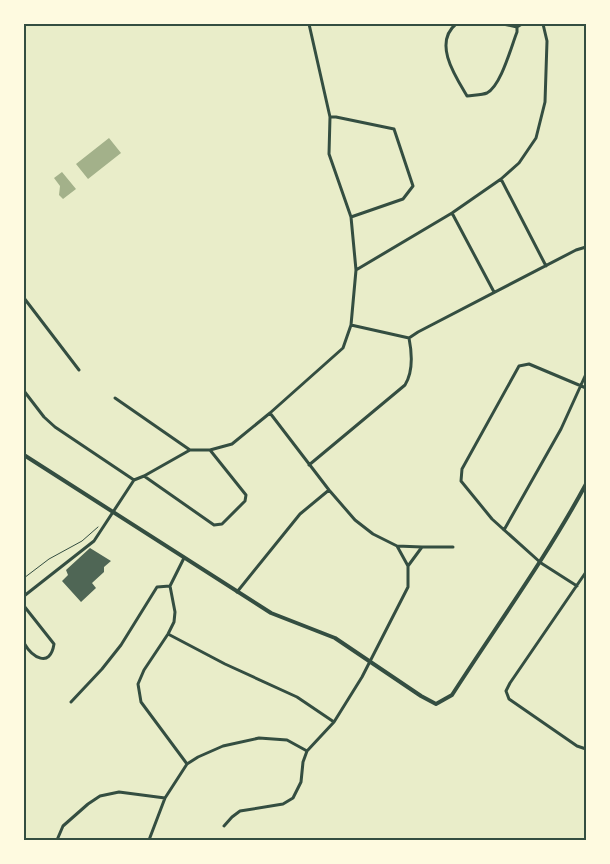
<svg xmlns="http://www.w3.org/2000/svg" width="610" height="864" font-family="Signika,sans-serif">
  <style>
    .water { fill: #a3b18a }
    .building { fill: #4f6655 }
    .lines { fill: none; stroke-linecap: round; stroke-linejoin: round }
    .path { stroke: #344e41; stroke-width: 1 }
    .minor { stroke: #344e41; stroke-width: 3 }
    .tertiary { stroke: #344e41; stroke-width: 4 }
    .neatline { fill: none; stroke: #344e41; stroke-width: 2 }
  </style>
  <rect width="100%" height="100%" fill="#e9edc9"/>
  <!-- water -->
  <path class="water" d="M 109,138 L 121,153 L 88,179 L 76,164 Z
    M 62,172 L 76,189 L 63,199 L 59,195 L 60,186 L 54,178 Z"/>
  <!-- building -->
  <path class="building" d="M 90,548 L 111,561 L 104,567 L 104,572 L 92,583 L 96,588 L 81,602 L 62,581 L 68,575 L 66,570 Z"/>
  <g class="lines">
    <!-- path -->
    <path class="path" d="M 24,578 L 49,559 L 82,541 L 98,527"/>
    <!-- minor -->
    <path class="minor" d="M 456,24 C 433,43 455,76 467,96 C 473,95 482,95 487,93 C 501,86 511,47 517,32 L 517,27
      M 503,24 L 517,27 L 522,24
      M 330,117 L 336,117 L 394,129 L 413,186 L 403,199 L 351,217
      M 501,179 L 546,266
      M 452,213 L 494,292
      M 356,270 L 452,213 L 501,179 L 519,163 L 536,138 L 545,102 L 547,41 L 543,24
      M 24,298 L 79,370
      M 351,325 L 409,338 L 418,332 L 576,250 L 586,247
      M 24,391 L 44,417 L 55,427 L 134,480
      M 115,398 L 190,450
      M 309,465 L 405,385 C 413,372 412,353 409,338
      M 144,476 L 214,525 L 222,524 L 245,501 L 246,495 L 210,450
      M 504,530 L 561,429 L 586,374
      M 397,546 L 422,547 L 408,566
      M 422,547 L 453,547
      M 184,558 L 170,586 L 175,612 L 174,622 L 168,634 L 144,670 L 138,684 L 141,702 L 187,764
      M 586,572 L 510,683 L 506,691 L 509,699 L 577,746 L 586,749
      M 577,586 L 541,563 L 492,519 L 461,481 L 462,469 L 519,366 L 529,364 L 586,388
      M 237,592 L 300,514 L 329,490
      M 24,596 L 94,541 L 134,480 L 144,476 L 190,450 L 210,450 L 232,444 L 270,413 L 343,348 L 351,325 L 356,270 L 351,217 L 329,154 L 330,117 L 309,24
      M 24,606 L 54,644 C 50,669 32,657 24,643
      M 168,634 L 225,664 L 297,697 L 334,722
      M 71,702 L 102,669 L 121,645 L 157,587 L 170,586
      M 224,826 L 232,817 L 240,811 L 283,804 L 293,798 L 301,782 L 303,762 L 307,751 L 334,722 L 362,677 L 408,587 L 408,566 L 397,546 L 373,534 L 355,520 L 329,490 L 270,413
      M 57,840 L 63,826 L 88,804 L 100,796 L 119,792 L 165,798
      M 149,840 L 165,798 L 187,764 L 198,757 L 223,746 L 259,738 L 287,740 L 307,751"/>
    <!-- tertiary -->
    <path class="tertiary" d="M 24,455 L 271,613 L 335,638 L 421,696 L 436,704 L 452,695 C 497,625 546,558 586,484"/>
  </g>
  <!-- border -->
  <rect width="610" height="864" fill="none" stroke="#fefae0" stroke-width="50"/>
  <rect x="25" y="25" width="560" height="814" class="neatline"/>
</svg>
